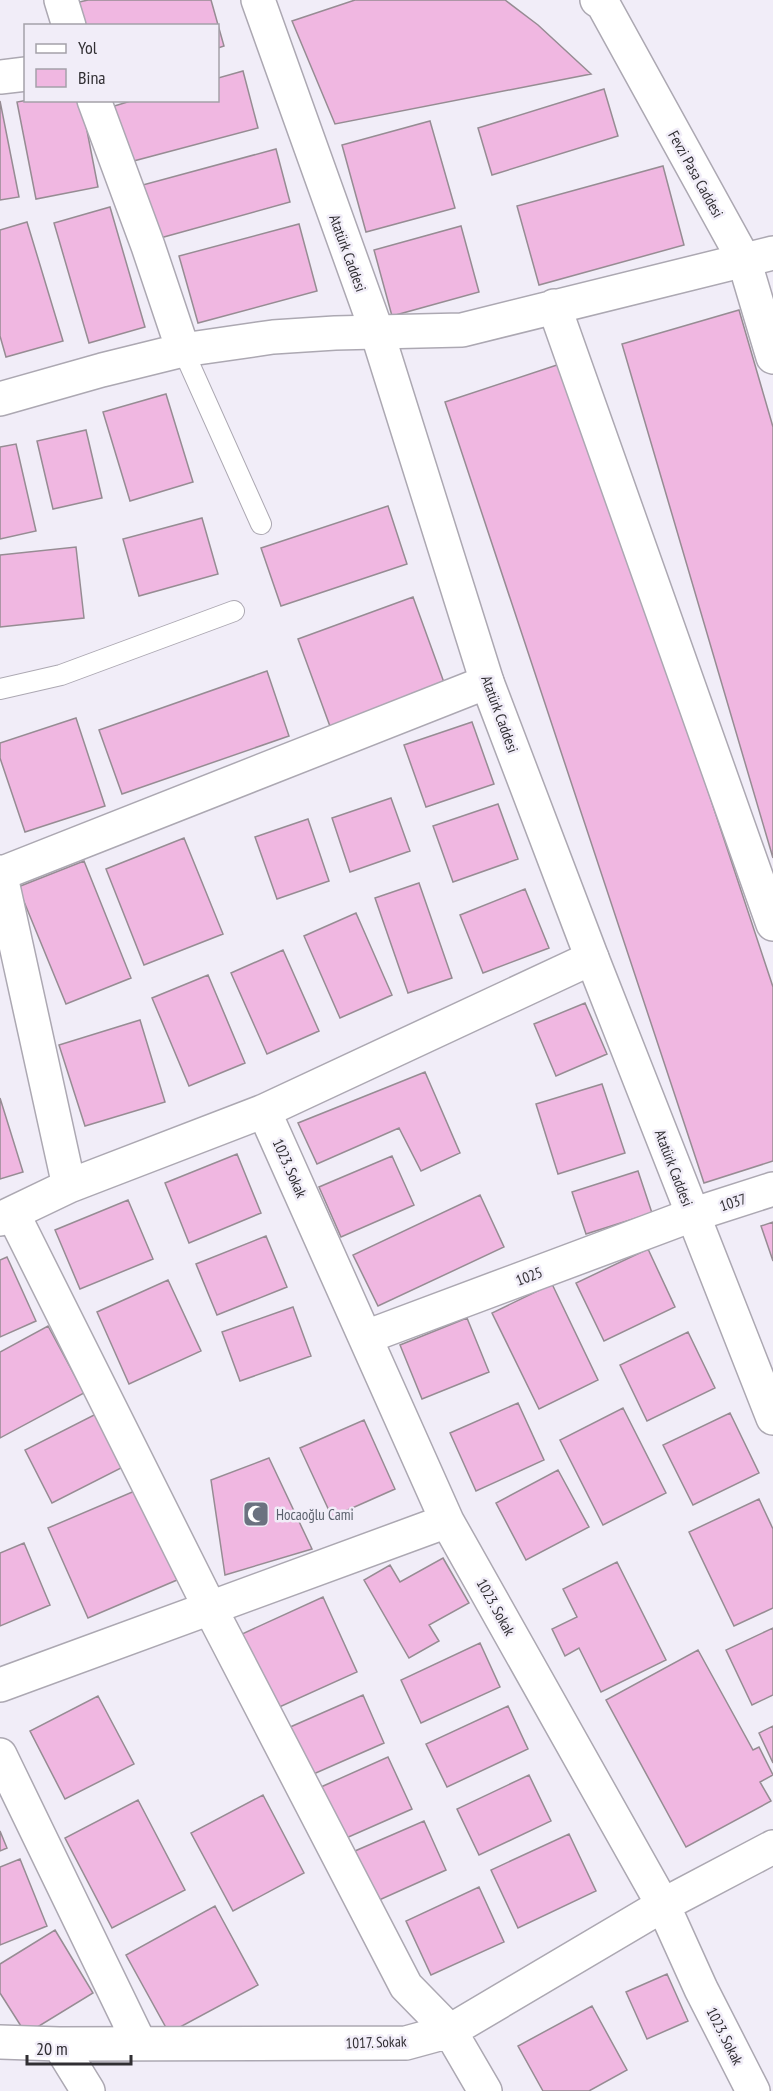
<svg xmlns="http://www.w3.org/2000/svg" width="773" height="2091" font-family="'PT Sans Narrow',sans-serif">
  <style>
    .building { fill: #f0b7e1; stroke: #968c93; stroke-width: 1.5 }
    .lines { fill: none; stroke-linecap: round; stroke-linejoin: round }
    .service-casing { stroke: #aca8b2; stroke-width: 22 }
    .minor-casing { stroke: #aca8b2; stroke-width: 36 }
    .tertiary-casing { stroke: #aca8b2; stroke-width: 36 }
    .service { stroke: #fff; stroke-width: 20 }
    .minor { stroke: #fff; stroke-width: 33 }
    .tertiary { stroke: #fff; stroke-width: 33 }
    .labels { text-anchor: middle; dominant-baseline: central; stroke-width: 5; stroke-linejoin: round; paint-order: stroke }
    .street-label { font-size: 15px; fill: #312f33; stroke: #f1edf8 }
    .worship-label { font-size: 15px; fill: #5b616d; stroke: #f1edf8; text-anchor: start }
  </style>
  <rect width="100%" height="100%" fill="#f1edf8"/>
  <!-- building -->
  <path class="building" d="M 88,0 L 211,0 L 224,46 L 218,48 L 218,26 L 81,26 L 75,3 Z
    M 355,0 L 505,0 L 538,25 L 591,74 L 335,124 L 292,21 Z
    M 243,71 L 258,128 L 126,163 L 111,107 L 134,100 L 218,100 L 218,78 Z
    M 604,89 L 618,136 L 492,175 L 478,128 Z
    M 28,100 L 81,100 L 98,187 L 36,199 L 17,102 Z
    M 0,101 L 19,197 L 0,200 Z
    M 430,121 L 455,208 L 366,232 L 342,145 Z
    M 276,149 L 290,202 L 153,240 L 139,186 Z
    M 663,166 L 684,245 L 539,285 L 517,206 Z
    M 110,207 L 145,327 L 89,343 L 54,223 Z
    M 27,222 L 63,341 L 6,357 L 0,336 L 0,230 Z
    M 299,224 L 317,291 L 198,323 L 179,256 Z
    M 461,226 L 479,292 L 392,316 L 374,250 Z
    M 739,310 L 773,427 L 773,858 L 622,344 Z
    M 566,362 L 773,987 L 773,1161 L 704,1183 L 445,402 Z
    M 166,394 L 193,482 L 130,501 L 103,412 Z
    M 86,430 L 102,498 L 53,509 L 37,441 Z
    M 16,444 L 36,531 L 0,539 L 0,447 Z
    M 388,506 L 407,564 L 281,606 L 261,548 Z
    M 202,518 L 218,574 L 139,596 L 123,539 Z
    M 76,547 L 84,618 L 0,627 L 0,555 Z
    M 413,597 L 446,688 L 331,729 L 298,639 Z
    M 267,671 L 289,736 L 122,794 L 99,730 Z
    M 76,718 L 105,806 L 25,832 L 0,758 L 0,743 Z
    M 472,722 L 494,784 L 426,807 L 404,745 Z
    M 391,798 L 410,851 L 350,872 L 332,818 Z
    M 498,804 L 518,859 L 453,882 L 433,826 Z
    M 308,819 L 329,881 L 277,899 L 255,837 Z
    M 184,838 L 223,934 L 144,965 L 106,869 Z
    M 84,861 L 131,978 L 66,1004 L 18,887 Z
    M 419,883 L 452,978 L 408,993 L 375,898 Z
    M 525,889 L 549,948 L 483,973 L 460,915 Z
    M 356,913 L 392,995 L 340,1018 L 304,936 Z
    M 283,950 L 319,1031 L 267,1054 L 231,973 Z
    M 208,975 L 245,1063 L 189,1086 L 152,998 Z
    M 585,1003 L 607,1054 L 556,1076 L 534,1024 Z
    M 140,1020 L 165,1102 L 85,1126 L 59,1045 Z
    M 425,1072 L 460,1153 L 421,1171 L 399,1128 L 317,1164 L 298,1123 Z
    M 602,1084 L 625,1153 L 558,1174 L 536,1104 Z
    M 0,1098 L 23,1172 L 0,1179 Z
    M 237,1154 L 261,1213 L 189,1243 L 165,1183 Z
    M 392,1156 L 414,1205 L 341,1237 L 319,1187 Z
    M 638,1171 L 652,1213 L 586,1234 L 572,1192 Z
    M 480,1195 L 504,1247 L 378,1306 L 353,1255 Z
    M 128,1200 L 153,1259 L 80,1289 L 55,1230 Z
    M 773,1222 L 773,1261 L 761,1226 Z
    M 266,1236 L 287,1287 L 217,1315 L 196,1264 Z
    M 648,1249 L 675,1307 L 604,1341 L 576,1283 Z
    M 7,1257 L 36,1321 L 0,1337 L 0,1260 Z
    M 168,1280 L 201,1351 L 129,1384 L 97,1312 Z
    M 552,1284 L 598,1380 L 539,1409 L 492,1313 Z
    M 293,1307 L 311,1356 L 240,1381 L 222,1332 Z
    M 467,1318 L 489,1372 L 422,1399 L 400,1345 Z
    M 48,1326 L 84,1393 L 0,1438 L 0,1352 Z
    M 688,1332 L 715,1388 L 647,1421 L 620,1365 Z
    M 518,1403 L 544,1460 L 476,1491 L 450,1433 Z
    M 623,1408 L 666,1493 L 603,1525 L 560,1440 Z
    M 100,1412 L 127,1465 L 52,1503 L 25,1450 Z
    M 730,1413 L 759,1473 L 693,1505 L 663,1445 Z
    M 364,1420 L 395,1489 L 332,1517 L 300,1448 Z
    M 269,1458 L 312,1549 L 225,1575 L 211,1480 Z
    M 558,1470 L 589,1527 L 526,1560 L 496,1503 Z
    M 137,1490 L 177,1580 L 88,1618 L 48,1528 Z
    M 759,1499 L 773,1529 L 773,1608 L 734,1626 L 689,1532 Z
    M 24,1543 L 50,1605 L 0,1626 L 0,1553 Z
    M 443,1558 L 469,1603 L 429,1625 L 439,1641 L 409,1658 L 364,1580 L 390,1565 L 400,1582 Z
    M 617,1562 L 666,1660 L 601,1692 L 579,1648 L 565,1656 L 552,1629 L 577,1617 L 563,1589 Z
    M 323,1597 L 357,1672 L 275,1709 L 242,1634 Z
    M 773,1628 L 773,1695 L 752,1705 L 726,1650 Z
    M 480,1643 L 500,1687 L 421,1723 L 401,1680 Z
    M 698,1650 L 753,1750 L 759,1747 L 773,1775 L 760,1782 L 771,1801 L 686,1847 L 606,1700 Z
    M 363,1695 L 384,1743 L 309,1776 L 288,1728 Z
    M 98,1696 L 134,1764 L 65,1799 L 30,1731 Z
    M 508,1706 L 528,1749 L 447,1787 L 426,1744 Z
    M 773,1726 L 773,1763 L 759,1733 Z
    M 388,1757 L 412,1809 L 344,1839 L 321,1787 Z
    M 529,1775 L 551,1821 L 479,1855 L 457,1809 Z
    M 263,1795 L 304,1873 L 233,1911 L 191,1833 Z
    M 138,1800 L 185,1890 L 112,1928 L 65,1838 Z
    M 424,1821 L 446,1870 L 377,1901 L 355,1851 Z
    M 0,1831 L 7,1848 L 0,1851 Z
    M 569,1834 L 596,1891 L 518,1928 L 491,1870 Z
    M 20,1859 L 47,1926 L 0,1945 L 0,1867 Z
    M 479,1887 L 504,1942 L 431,1975 L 406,1921 Z
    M 215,1906 L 258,1985 L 169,2033 L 126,1955 Z
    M 55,1930 L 93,1993 L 26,2034 L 0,1993 L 0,1964 Z
    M 667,1974 L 688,2021 L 647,2039 L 626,1992 Z
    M 592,2006 L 627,2070 L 589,2091 L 543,2091 L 518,2046 Z"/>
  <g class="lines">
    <defs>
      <path id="service" d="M 183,350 L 261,524
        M 0,689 L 61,675 L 234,611"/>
      <path id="minor" d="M 61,0 L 69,26
        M 0,77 L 26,74
        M 94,100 L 148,246 L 183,350
        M 554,306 L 773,924
        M 0,399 L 102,370 L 183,350 L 273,337 L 335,333 L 462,330 L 773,253
        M 0,872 L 69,1186
        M 0,874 L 487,682
        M 264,1111 L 447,1521 L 663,1905 L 701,1989 L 753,2091
        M 13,1214 L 210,1608 L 406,1986 L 450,2031 L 485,2091
        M 0,1219 L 69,1186 L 264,1111 L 592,958
        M 366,1337 L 692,1215 L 773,1189
        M 0,1685 L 447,1521
        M 0,1755 L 140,2044
        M 0,2042 L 59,2044 L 406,2043 L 450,2031 L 663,1905 L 773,1847
        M 59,2044 L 88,2091"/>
      <path id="tertiary" d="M 258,0 L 377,332 L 487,682 L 592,958 L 773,1418
        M 597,0 L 603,4 L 744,260 L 773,357"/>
    </defs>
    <!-- service casing -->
    <use href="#service" class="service-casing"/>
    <!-- minor casing -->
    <use href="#minor" class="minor-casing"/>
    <!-- tertiary casing -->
    <use href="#tertiary" class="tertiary-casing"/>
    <!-- service -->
    <use href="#service" class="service"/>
    <!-- minor -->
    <use href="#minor" class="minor"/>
    <!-- tertiary -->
    <use href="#tertiary" class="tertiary"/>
  </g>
  <!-- icons -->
  <defs>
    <symbol id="mosque-square" viewBox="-11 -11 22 22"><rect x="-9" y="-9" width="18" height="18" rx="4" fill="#6b7280" stroke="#f1edf8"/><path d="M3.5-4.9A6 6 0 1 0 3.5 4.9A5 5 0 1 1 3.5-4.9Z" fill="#fff"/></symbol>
  </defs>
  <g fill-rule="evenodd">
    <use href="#mosque-square" x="241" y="1499" width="30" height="30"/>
  </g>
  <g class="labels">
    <!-- street labels -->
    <g class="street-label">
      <text transform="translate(696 174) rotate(61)">Fevzi Pasa Caddesi</text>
      <text transform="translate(348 253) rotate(70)">Atatürk Caddesi</text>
      <text transform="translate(500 714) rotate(70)">Atatürk Caddesi</text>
      <text transform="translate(290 1168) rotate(66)">1023. Sokak</text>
      <text transform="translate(674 1168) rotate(69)">Atatürk Caddesi</text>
      <text transform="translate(733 1202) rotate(-18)">1037</text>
      <text transform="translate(529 1276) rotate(-21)">1025</text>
      <text transform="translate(496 1607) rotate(61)">1023. Sokak</text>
      <text transform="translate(725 2036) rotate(63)">1023. Sokak</text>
      <text transform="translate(376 2042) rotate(-2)">1017. Sokak</text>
    </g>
    <!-- worship labels -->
    <g class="worship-label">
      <text x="276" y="1514">Hocaoğlu Cami</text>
    </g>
  </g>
  <!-- legend -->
  <rect x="24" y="24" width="195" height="78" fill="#f1edf8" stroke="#a4a1a9" stroke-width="1.5"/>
  <rect x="36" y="44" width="30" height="9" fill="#ffffff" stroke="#a4a1a9" stroke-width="1.5"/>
  <text x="78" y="54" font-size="18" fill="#312f33">Yol</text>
  <rect x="36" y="69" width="30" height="18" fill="#f0b7e1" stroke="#a4a1a9" stroke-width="1.5"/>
  <text x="78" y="84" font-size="18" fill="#312f33">Bina</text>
  <!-- scale -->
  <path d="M27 2055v9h104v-9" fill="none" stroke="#312f33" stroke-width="3"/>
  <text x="36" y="2055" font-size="18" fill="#312f33" stroke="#f1edf8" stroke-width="4.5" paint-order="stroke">20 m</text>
</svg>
